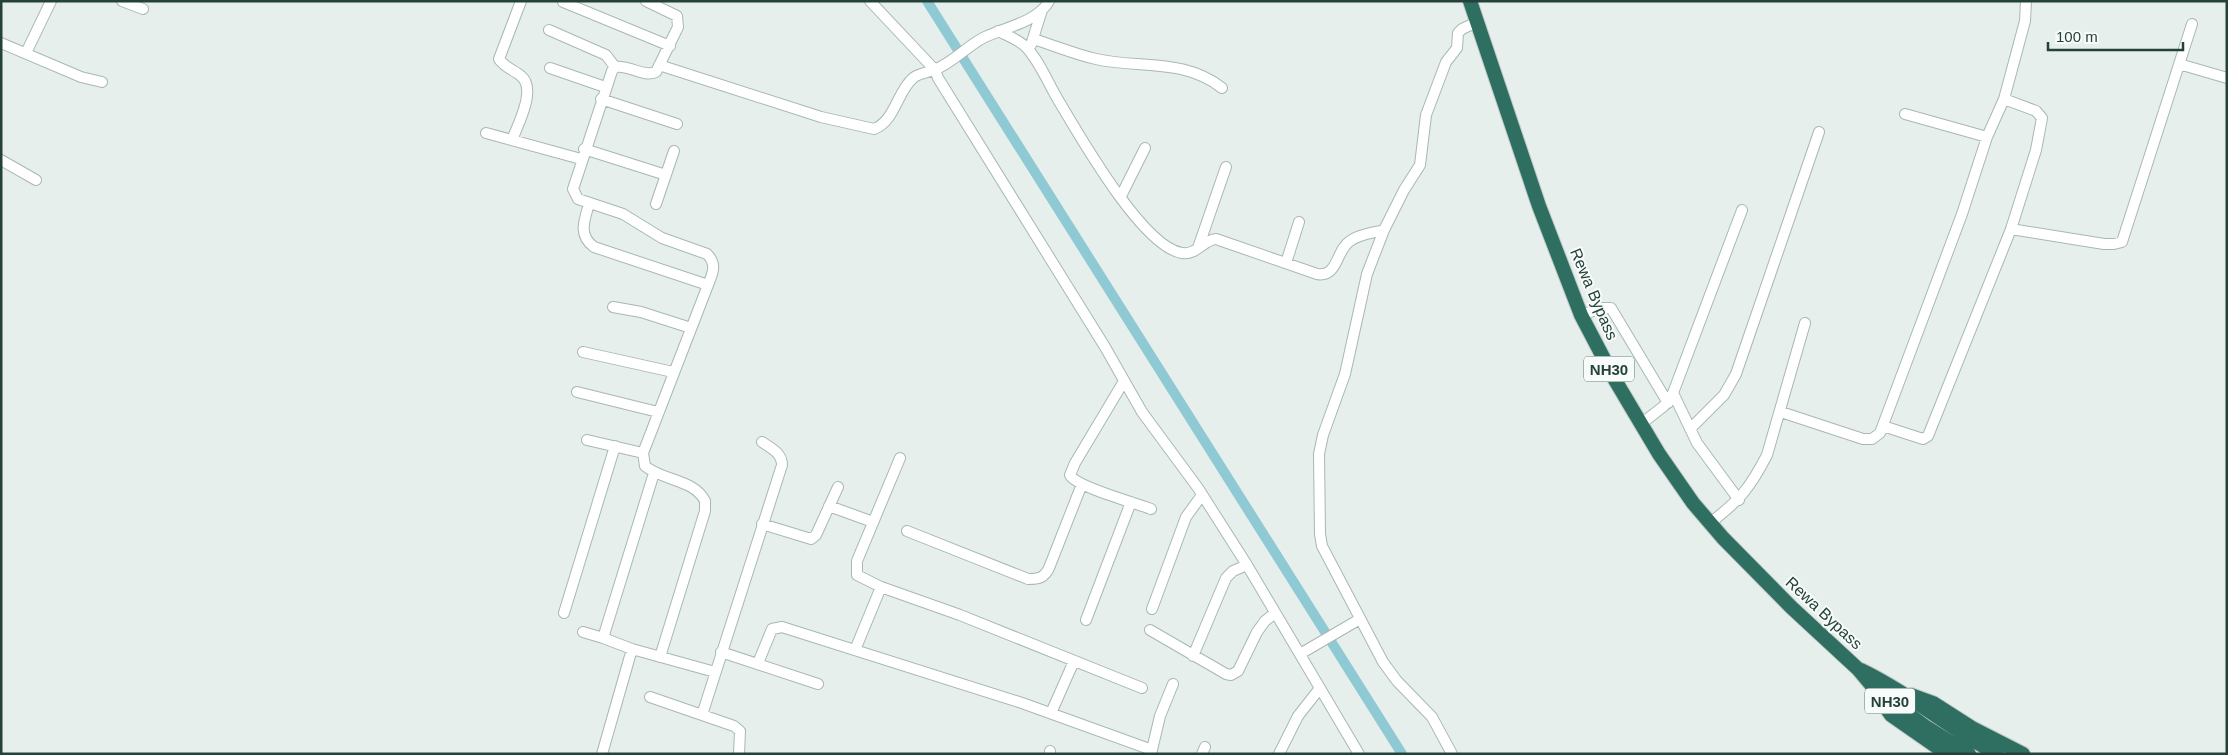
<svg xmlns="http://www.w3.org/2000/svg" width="2228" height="755" font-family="Helvetica,sans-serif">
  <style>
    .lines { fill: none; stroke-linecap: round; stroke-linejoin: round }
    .canal { stroke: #8ec9d4; stroke-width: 10 }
    .minor-casing { stroke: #a8b8b2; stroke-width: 12 }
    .highway-casing { stroke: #c2cac8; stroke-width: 16 }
    .minor { stroke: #fff; stroke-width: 10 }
    .highway { stroke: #2f6f62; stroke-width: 14 }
    .labels { text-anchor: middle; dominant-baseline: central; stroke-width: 4; stroke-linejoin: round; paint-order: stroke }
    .shield { fill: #f7fbf9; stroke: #637a73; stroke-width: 1 }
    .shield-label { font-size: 15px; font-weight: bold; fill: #24423a }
    .street-label { font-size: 16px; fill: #24423a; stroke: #f7fbf9 }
  </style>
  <rect width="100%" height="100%" fill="#e6efeb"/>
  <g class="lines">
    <!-- canal -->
    <path class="canal" d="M 927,1 L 1402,754"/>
    <defs>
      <path id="minor" d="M 122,1 L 143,9
        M 646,1 L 677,16 L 678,27 L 656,72 C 644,78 628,64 615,67 L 612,71 L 573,189 L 578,199 L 623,214 L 662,238 L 707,254 C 717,264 713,273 708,285 L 643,453 L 645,466 C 663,481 694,479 705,501 L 705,511 L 660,657
        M 870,1 L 935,70 L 938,78 L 1105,347 L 1142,412 L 1198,488 L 1247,565 L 1359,754
        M 563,2 L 670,46
        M 549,30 L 606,55 L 615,67
        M 998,31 C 1008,36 1017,39 1025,46 C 1039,60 1047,81 1057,98 C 1078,133 1142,247 1182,253 C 1197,255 1203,240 1216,239 L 1317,274 C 1338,278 1336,250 1350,241 C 1359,234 1373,233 1384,230
        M 1033,39 C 1053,45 1074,54 1096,59 C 1140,69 1184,58 1222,88
        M 1,43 L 81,77 L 102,82
        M 1031,45 L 1042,10
        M 26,53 L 51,1
        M 2179,64 L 2227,78
        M 659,65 L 821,117 L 874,129 C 895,121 897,92 913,78 C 919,73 927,73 934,70 C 952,63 966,47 983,38 C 1003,28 1038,22 1049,1
        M 550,68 L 605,87
        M 601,99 L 677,124
        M 1905,114 L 1987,137
        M 486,133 L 581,159
        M 512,140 C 518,124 537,89 521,76 C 514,70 504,67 499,59 L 521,1
        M 584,149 L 666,175
        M 1,160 L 36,180
        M 1121,196 L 1145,148
        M 589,204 C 584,221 578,235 594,247 L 708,285
        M 656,204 L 674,151
        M 2011,229 L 2104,244 L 2114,244 L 2122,242 L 2192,24
        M 1198,248 L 1226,167
        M 1286,263 L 1299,222
        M 613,307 L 641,312 L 691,328
        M 1581,315 L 1602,308 L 1611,308 L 1668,403
        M 583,352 L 673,372
        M 1124,381 L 1075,463 L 1070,475 C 1076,487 1136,503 1151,509
        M 577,392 L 658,412
        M 1673,393 L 1697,443 L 1739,500
        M 1781,412 L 1863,439 L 1872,439 L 1880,433 L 1962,214 L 1987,137 L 2004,99 L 2025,21 L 2026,1
        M 1641,424 L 1664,406 L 1673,393 L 1742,210
        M 1883,426 L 1923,439 L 1928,436 L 2011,229 L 2036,150 L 2042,118 L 2036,111 L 2004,99
        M 1690,429 L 1724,395 L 1736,374 L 1819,132
        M 587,440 L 643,453
        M 900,458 L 857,561 L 857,575 L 881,587 L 960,615 L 1142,688
        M 829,506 L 873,522
        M 1710,523 C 1740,500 1750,488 1767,455 L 1805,323
        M 762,524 L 811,539 L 816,535 L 838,487
        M 907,531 L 1028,579 C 1039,579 1044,578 1049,568 L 1082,484
        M 1152,609 L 1186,517 L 1202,495
        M 564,613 L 615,446
        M 1086,620 L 1131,502
        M 1150,630 L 1226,674 L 1231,675 L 1238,671 L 1257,632 L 1265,621 L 1275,613
        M 583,632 L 603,638
        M 632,649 L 715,672
        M 855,650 L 881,587
        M 721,652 L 818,684
        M 1300,654 L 1360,619
        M 1193,656 L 1226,578 L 1233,571 L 1247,565
        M 758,663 L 772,629 L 782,627 L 1022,703 L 1152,750
        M 650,697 L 734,726 L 740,731 L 739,754
        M 1051,713 L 1074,661
        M 702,715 L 782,465 C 782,453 771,448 762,442
        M 602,754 L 632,649 L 603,638 L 654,473
        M 1050,754 L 1050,751
        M 1151,754 L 1160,716 L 1173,684
        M 1202,754 L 1205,747
        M 1279,754 L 1298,716 L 1320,688
        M 1452,754 L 1432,717 L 1397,681 L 1383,662 L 1322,546 L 1320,534 L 1319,454 L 1323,435 L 1345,374 L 1367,274 L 1384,230 L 1404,190 L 1420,165 L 1426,115 L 1446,62 L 1457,48 L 1458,33 L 1462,29 L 1477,22"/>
      <path id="highway" d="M 1470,1 L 1539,206 L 1581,315 L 1615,380 L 1659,454 L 1693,503 L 1723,538 L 1791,607 L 1858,669 L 1874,688 L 1926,727 L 1969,754
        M 1861,670 C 1909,693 1950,729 1997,754
        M 1911,695 L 1933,703 L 1972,728 L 2023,754
        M 1879,698 L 1891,715 L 1947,754"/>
    </defs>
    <!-- minor casing -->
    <use href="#minor" class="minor-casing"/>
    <!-- highway casing -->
    <use href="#highway" class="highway-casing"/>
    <!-- minor -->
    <use href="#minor" class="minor"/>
    <!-- highway -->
    <use href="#highway" class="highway"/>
  </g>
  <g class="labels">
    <!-- shield labels -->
    <g class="shield">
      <rect x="1584" y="356.5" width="50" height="25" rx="4"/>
      <rect x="1865" y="688.5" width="50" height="25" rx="4"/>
    </g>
    <g class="shield-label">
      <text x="1609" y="369">NH30</text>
      <text x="1890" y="701">NH30</text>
    </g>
    <!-- street labels -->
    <g class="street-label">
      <text transform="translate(1594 294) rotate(67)">Rewa Bypass</text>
      <text transform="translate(1824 613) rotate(43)">Rewa Bypass</text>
    </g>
  </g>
  <!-- border -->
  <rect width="2228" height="755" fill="none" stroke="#24423a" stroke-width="5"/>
  <!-- scale -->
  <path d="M2048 42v8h135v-8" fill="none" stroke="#24423a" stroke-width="2.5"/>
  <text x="2056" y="42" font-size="15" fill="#24423a" stroke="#f7fbf9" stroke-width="4" paint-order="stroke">100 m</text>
</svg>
